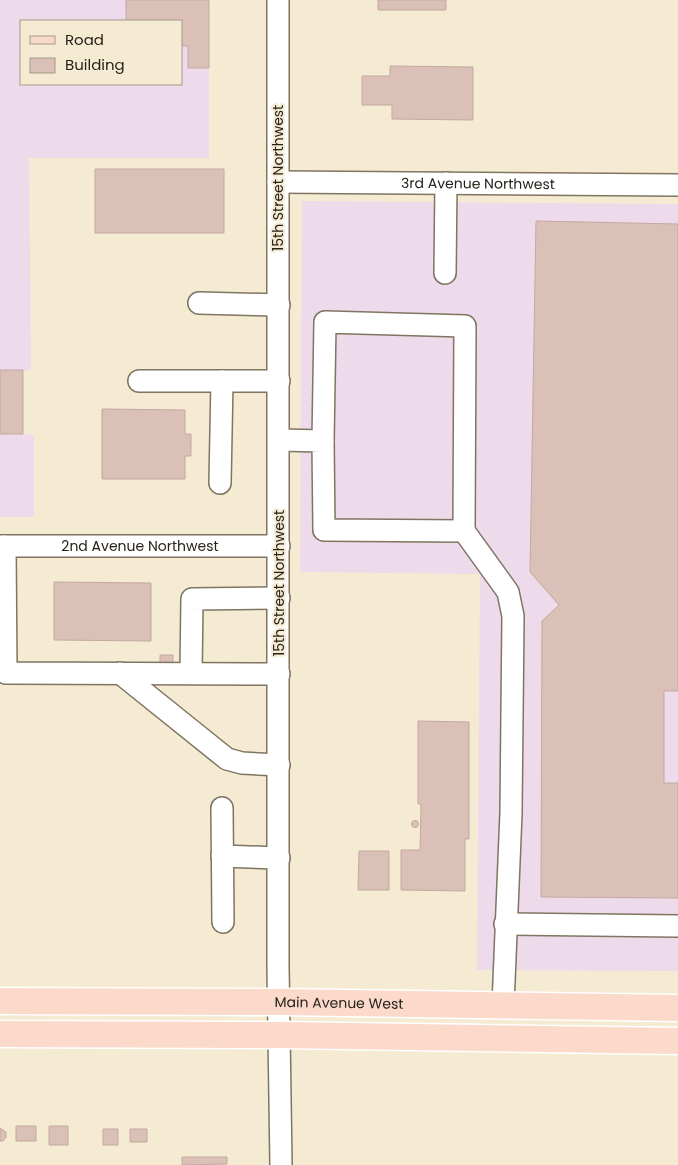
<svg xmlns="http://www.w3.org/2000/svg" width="678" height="1165" font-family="Poppins,sans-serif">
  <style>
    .industrial { fill: #eddaeb; fill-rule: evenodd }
    .building { fill: #dac0b6; stroke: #c3a9a0 }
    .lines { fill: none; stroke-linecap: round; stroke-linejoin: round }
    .minor-casing { stroke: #7f7560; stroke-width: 24 }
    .major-casing { stroke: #fff; stroke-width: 29 }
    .minor { stroke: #fff; stroke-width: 21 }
    .major { stroke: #fbd9cb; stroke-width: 26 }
    .labels { text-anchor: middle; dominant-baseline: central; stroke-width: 4; stroke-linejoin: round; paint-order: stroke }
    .street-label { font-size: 14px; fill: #27221a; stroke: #f5ead2 }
  </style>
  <rect width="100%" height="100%" fill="#f5ead2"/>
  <!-- industrial -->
  <path class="industrial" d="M 0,0 L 209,0 L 209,158 L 29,158 L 31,370 L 23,371 L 23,434 L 34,435 L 34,517 L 0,517 ZM 21,21 L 181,21 L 181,84 L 21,84 Z
    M 302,201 L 678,204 L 678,971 L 477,970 L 480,574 L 300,572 Z"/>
  <!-- building -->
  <path class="building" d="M 126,0 L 209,0 L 209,68 L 188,68 L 188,46 L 181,46 L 181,21 L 126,21 Z
    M 378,0 L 446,0 L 446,10 L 378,10 Z
    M 390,66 L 473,67 L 473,120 L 392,119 L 392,105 L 362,105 L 362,76 L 390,76 Z
    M 95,169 L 224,169 L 224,233 L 95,233 Z
    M 536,221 L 678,224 L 678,691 L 664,691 L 664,783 L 678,783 L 678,898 L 541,897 L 542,621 L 559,605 L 530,572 Z
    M 0,370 L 23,370 L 23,434 L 0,434 Z
    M 102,409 L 185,410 L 185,434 L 191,434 L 191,456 L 185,456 L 185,479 L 102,479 Z
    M 54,582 L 151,583 L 151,641 L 54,640 Z
    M 160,655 L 173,655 L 173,670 L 160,670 Z
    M 418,721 L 469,722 L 469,839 L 465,839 L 465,891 L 401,890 L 401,850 L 420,850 L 421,804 L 418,804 Z
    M411.5 824a3.5 3.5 0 1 1 7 0a3.5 3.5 0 1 1-7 0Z
    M 359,851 L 389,851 L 389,890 L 358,890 Z
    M 16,1126 L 36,1126 L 36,1141 L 16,1141 Z
    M 49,1126 L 68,1126 L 68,1145 L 49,1145 Z
    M 0,1128 L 6,1132 L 6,1137 L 3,1141 L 0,1141 Z
    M 103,1129 L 118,1129 L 118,1145 L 103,1145 Z
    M 130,1129 L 147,1129 L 147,1142 L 130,1142 Z
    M 182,1157 L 227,1157 L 227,1164 L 182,1165 Z"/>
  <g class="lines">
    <defs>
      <g id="minor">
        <path d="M 278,0 L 278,966 L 281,1165"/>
        <path id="s1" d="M 278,182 L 678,185"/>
        <path d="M 445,273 L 446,183"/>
        <path d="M 199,303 L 279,305"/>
        <path d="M 139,381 L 279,381"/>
        <path d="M 279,440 L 323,441 L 324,530 L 464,531 L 508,592 L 513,616 L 511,813 L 503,1005"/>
        <path d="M 323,441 L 325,322 L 465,326 L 464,531"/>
        <path d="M 220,483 L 222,381"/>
        <path id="s2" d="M 0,546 L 279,546"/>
        <path d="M 5,546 L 6,673 L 279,674"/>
        <path d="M 120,673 L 227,759 L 242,763 L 279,765"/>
        <path d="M 191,673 L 192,599 L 279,598"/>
        <path d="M 222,808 L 223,922"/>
        <path d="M 222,856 L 279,858"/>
        <path d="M 505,924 L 678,926"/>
      </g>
      <g id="major">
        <path id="s3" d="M 0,1001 L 281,1002 L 678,1008"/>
        <path d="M 0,1034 L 280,1035 L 678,1041"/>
      </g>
    </defs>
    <!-- minor casing -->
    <use href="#minor" class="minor-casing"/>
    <!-- major casing -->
    <use href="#major" class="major-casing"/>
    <!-- minor -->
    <use href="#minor" class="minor"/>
    <!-- major -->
    <use href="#major" class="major"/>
  </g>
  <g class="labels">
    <!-- street labels -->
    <g class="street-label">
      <text transform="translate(278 178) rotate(-90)">15th Street Northwest</text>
      <text stroke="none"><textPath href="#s1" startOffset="200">3rd Avenue Northwest</textPath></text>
      <text stroke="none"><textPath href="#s2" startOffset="140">2nd Avenue Northwest</textPath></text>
      <text transform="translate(279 583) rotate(-90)">15th Street Northwest</text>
      <text stroke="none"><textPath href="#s3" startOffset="339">Main Avenue West</textPath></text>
    </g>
  </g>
  <!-- legend -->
  <rect x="20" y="20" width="162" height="65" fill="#f5ead2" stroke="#a39a88"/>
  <rect x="30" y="36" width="25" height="8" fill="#fbd9cb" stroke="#a39a88"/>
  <text x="65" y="45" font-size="15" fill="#27221a">Road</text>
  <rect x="30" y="58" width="25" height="15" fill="#dac0b6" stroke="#a39a88"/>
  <text x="65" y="70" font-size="15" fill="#27221a">Building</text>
</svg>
